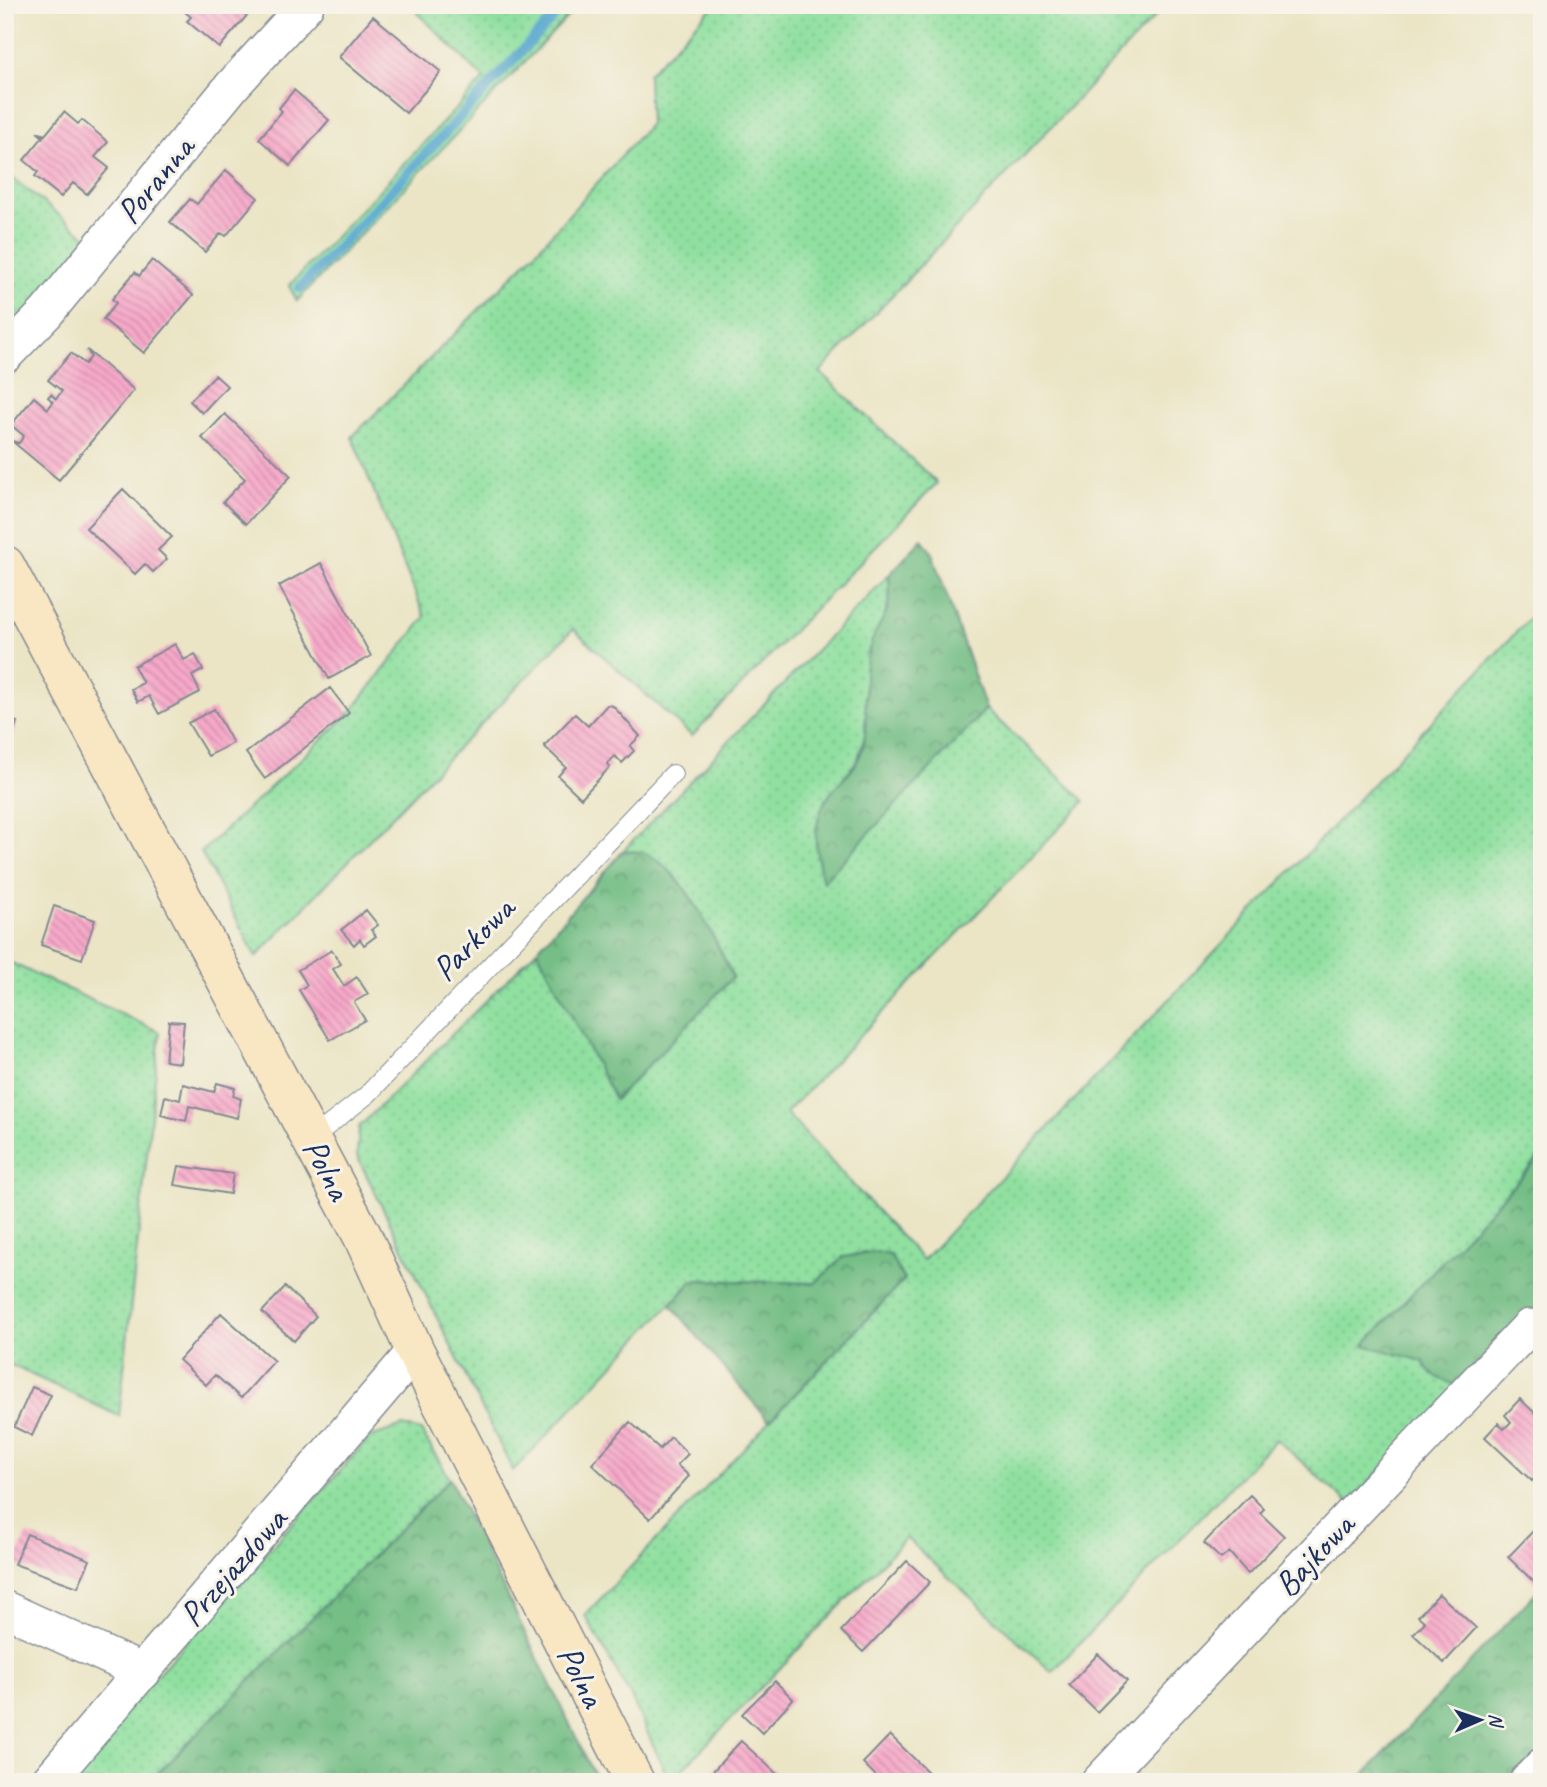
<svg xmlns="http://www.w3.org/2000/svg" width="1547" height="1787" font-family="Caveat,sans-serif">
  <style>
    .grass { fill: url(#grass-dots); stroke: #56887f; stroke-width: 2 }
    .forest { fill: url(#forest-crowns); stroke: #487672; stroke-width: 2 }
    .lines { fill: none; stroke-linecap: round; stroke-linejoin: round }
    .stream { stroke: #52a5cd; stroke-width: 10 }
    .building { fill: url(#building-back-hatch) }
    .lane-casing { stroke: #838a92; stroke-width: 20 }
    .street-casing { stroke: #838a92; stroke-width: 38 }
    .secondary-casing { stroke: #838a92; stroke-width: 41 }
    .lane { stroke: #fff; stroke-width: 18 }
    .street { stroke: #fff; stroke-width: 35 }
    .secondary { stroke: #f9e7c3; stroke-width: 38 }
    .labels { text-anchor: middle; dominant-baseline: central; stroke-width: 6; stroke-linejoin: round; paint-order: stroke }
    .street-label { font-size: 35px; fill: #1b2f5e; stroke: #f7f3e8 }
  </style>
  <defs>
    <pattern id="grass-dots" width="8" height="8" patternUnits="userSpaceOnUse" patternTransform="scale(1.75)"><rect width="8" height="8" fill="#90e0a0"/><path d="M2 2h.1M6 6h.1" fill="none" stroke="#7cc08c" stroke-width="1.8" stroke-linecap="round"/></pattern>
    <pattern id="forest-crowns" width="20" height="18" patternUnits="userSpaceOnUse" patternTransform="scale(1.75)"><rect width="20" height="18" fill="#74be86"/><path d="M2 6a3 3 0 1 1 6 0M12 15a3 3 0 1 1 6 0" fill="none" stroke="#5e9b71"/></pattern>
    <pattern id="building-back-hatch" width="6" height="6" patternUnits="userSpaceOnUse" patternTransform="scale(1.75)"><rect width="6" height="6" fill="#f8a9c9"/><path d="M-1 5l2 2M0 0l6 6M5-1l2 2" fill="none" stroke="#c88aa6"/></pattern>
  </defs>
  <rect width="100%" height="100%" fill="#f7f3e8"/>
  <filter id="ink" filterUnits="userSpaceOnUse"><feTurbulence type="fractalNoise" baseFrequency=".0143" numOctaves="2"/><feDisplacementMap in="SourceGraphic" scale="14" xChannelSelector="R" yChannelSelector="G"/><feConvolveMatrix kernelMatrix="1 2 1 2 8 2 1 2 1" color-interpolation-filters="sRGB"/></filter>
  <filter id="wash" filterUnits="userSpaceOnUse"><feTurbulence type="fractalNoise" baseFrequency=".00686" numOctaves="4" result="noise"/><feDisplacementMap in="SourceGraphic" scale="28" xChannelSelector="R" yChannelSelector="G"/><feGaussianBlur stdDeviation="1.57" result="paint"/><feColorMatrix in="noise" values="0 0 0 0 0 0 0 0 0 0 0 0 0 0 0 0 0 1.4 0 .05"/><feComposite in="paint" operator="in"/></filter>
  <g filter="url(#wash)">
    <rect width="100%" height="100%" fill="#ebe5c6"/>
    <!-- grass -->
    <path class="grass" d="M 410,5 L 579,5 L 297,301 L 289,286 L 484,79 Z
      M 714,5 L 1166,5 L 820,372 L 937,483 L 692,736 L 573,629 L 256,957 L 201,852 L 349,714 L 425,617 L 352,437 L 532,256 L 650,124 L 648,74 Z
      M 5,172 L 88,238 L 5,337 Z
      M 889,575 L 891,597 L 887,617 L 869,649 L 865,736 L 857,761 L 831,793 L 820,813 L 823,881 L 986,709 L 1085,801 L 786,1113 L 923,1260 L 1542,605 L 1542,1155 L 1364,1345 L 1415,1357 L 1461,1387 L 1349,1504 L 1276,1439 L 1052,1672 L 906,1538 L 670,1782 L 632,1699 L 585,1615 L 904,1280 L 890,1255 C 853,1247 841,1259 815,1283 L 693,1280 L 513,1471 L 357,1156 L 359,1127 L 537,950 L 615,1099 L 711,933 C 695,906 676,868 645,854 C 639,851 630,852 623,851 Z
      M 5,960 L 160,1032 L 119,1416 L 5,1362 Z
      M 403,1426 L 421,1431 L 450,1479 L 149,1782 L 61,1782 L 370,1437 Z"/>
    <!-- forest -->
    <path class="forest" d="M 922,539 L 932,553 L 986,709 L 823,882 C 814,849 810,819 833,790 C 841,781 852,772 857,762 C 875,727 858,686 869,650 C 879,615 893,620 889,575 Z
      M 623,851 C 630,852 639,851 645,853 C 686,872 714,938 733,977 L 615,1100 L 537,950 Z
      M 1542,1155 L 1542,1302 L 1533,1311 L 1461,1387 C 1446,1381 1430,1378 1423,1361 L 1364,1345 Z
      M 877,1252 L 890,1255 L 904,1280 L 769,1421 L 671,1305 L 693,1280 L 815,1283 L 843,1257 Z
      M 450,1479 L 598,1782 L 149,1782 Z
      M 1542,1586 L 1542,1753 L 1514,1782 L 1357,1782 Z"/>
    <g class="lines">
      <!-- stream -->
      <path class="stream" d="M 300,288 L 565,5"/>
    </g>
    <g id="blocks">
      <!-- building -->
      <path class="building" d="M 177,5 L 242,5 L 250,12 L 219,48 L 187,21 L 191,17 Z
        M 373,16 L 441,72 L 406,113 L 339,57 Z
        M 294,90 L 329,120 L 290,166 L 259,139 L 282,111 L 279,108 Z
        M 64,112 L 78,124 L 82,120 L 108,142 L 95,157 L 109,168 L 87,194 L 73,183 L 61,197 L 35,176 L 38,172 L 24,160 L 43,137 L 37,132 L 45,135 Z
        M 226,170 L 258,198 L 226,236 L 221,233 L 205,252 L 170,222 L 190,199 L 197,204 Z
        M 152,260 L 193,295 L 144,353 L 103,319 L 116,303 L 112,299 L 135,272 L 139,276 Z
        M 87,350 L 134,390 L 59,480 L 12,441 L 19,443 L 24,436 L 11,425 L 34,397 L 48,409 L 53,402 L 48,397 L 51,394 L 56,399 L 62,391 L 48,380 L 71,353 L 85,364 L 91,357 Z
        M 215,375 L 227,386 L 202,413 L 190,401 Z
        M 225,414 L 291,476 L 246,524 L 223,502 L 245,479 L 202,438 Z
        M 123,489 L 172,537 L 158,550 L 167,559 L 153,572 L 145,564 L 135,574 L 86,528 Z
        M 321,563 L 371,656 L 329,679 L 279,586 Z
        M 175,644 L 184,660 L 195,654 L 203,670 L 192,676 L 200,692 L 159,714 L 149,696 L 138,702 L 131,689 L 143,683 L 134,666 Z
        M 330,688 L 349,713 L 265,779 L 246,753 Z
        M 607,705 L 613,706 L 640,736 L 630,746 L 634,751 L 622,763 L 615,756 L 607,764 L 610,767 L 581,798 L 558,776 L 566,767 L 544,746 L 575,714 L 588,726 Z
        M 214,709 L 233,743 L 208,756 L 188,723 Z
        M 5,718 L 17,722 L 6,758 L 5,758 Z
        M 54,906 L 95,920 L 82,959 L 41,945 Z
        M 366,910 L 378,925 L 371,930 L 376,936 L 364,945 L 360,939 L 354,945 L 341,930 Z
        M 332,950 L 341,964 L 333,969 L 344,986 L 357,977 L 368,994 L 354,1002 L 365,1020 L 330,1040 L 299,990 L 307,985 L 298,970 Z
        M 169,1021 L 184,1022 L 180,1063 L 165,1061 Z
        M 217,1083 L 235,1088 L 233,1096 L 241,1099 L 237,1118 L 189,1106 L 186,1121 L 161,1115 L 165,1096 L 180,1100 L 183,1084 L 214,1092 Z
        M 179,1166 L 233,1174 L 230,1194 L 175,1185 Z
        M 285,1287 L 316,1316 L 294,1341 L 262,1312 Z
        M 221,1313 L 274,1361 L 241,1398 L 215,1375 L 206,1385 L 179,1360 Z
        M 32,1387 L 51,1395 L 32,1436 L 14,1427 Z
        M 1520,1399 L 1536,1414 L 1542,1408 L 1542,1471 L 1532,1481 L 1485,1437 L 1498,1423 L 1504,1429 L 1511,1422 L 1505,1415 Z
        M 630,1422 L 660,1449 L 671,1437 L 688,1454 L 677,1465 L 689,1476 L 650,1519 L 592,1464 Z
        M 1250,1495 L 1264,1509 L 1260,1513 L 1284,1536 L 1248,1574 L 1229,1552 L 1221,1559 L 1204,1543 Z
        M 1537,1527 L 1542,1532 L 1542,1576 L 1535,1583 L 1508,1557 Z
        M 27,1534 L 90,1560 L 78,1587 L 14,1564 Z
        M 907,1561 L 930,1582 L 863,1652 L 841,1631 Z
        M 1439,1594 L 1476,1628 L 1444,1663 L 1413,1634 L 1425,1622 L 1418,1616 Z
        M 1098,1654 L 1127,1681 L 1097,1712 L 1069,1685 Z
        M 775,1681 L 793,1699 L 762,1733 L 742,1714 Z
        M 890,1735 L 936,1780 L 935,1782 L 882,1782 L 863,1763 Z
        M 741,1741 L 777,1774 L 770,1782 L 720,1782 L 711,1773 Z"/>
    </g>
  </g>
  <g filter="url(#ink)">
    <use href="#blocks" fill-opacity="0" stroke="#838a92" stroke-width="2"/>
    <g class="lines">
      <defs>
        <path id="lane" d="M 311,1139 L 367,1095 L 673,774"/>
        <path id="street" d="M 5,355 L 46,313 L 232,86 L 306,5
          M 5,1609 L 143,1672
          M 48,1782 L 415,1351
          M 1099,1782 L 1529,1327
          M 1527,1782 L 1542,1766"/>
        <path id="secondary" d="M 5,565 L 362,1235 L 415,1351 L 635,1782"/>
      </defs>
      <!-- lane casing -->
      <use href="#lane" class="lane-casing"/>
      <!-- street casing -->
      <use href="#street" class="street-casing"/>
      <!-- secondary casing -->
      <use href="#secondary" class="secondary-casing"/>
      <!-- lane -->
      <use href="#lane" class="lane"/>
      <!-- street -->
      <use href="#street" class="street"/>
      <!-- secondary -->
      <use href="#secondary" class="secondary"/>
    </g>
  </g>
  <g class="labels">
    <!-- street labels -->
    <g class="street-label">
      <text transform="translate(155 180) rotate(-51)">Poranna</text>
      <text transform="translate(473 939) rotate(-46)">Parkowa</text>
      <text transform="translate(327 1169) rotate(62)">Polna</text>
      <text transform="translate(1314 1555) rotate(-47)">Bajkowa</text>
      <text transform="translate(233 1567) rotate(-49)">Przejazdowa</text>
      <text transform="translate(581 1676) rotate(63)">Polna</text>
    </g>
  </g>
  <!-- margin -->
  <rect width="1547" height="1787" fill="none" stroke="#f7f3e8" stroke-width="28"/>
  <!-- north arrow -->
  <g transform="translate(1480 1720) rotate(88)" stroke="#f7f3e8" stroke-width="5" paint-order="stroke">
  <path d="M0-5L12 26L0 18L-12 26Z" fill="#1b2f5e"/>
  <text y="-10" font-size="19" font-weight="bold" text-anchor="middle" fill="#1b2f5e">N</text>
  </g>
</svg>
